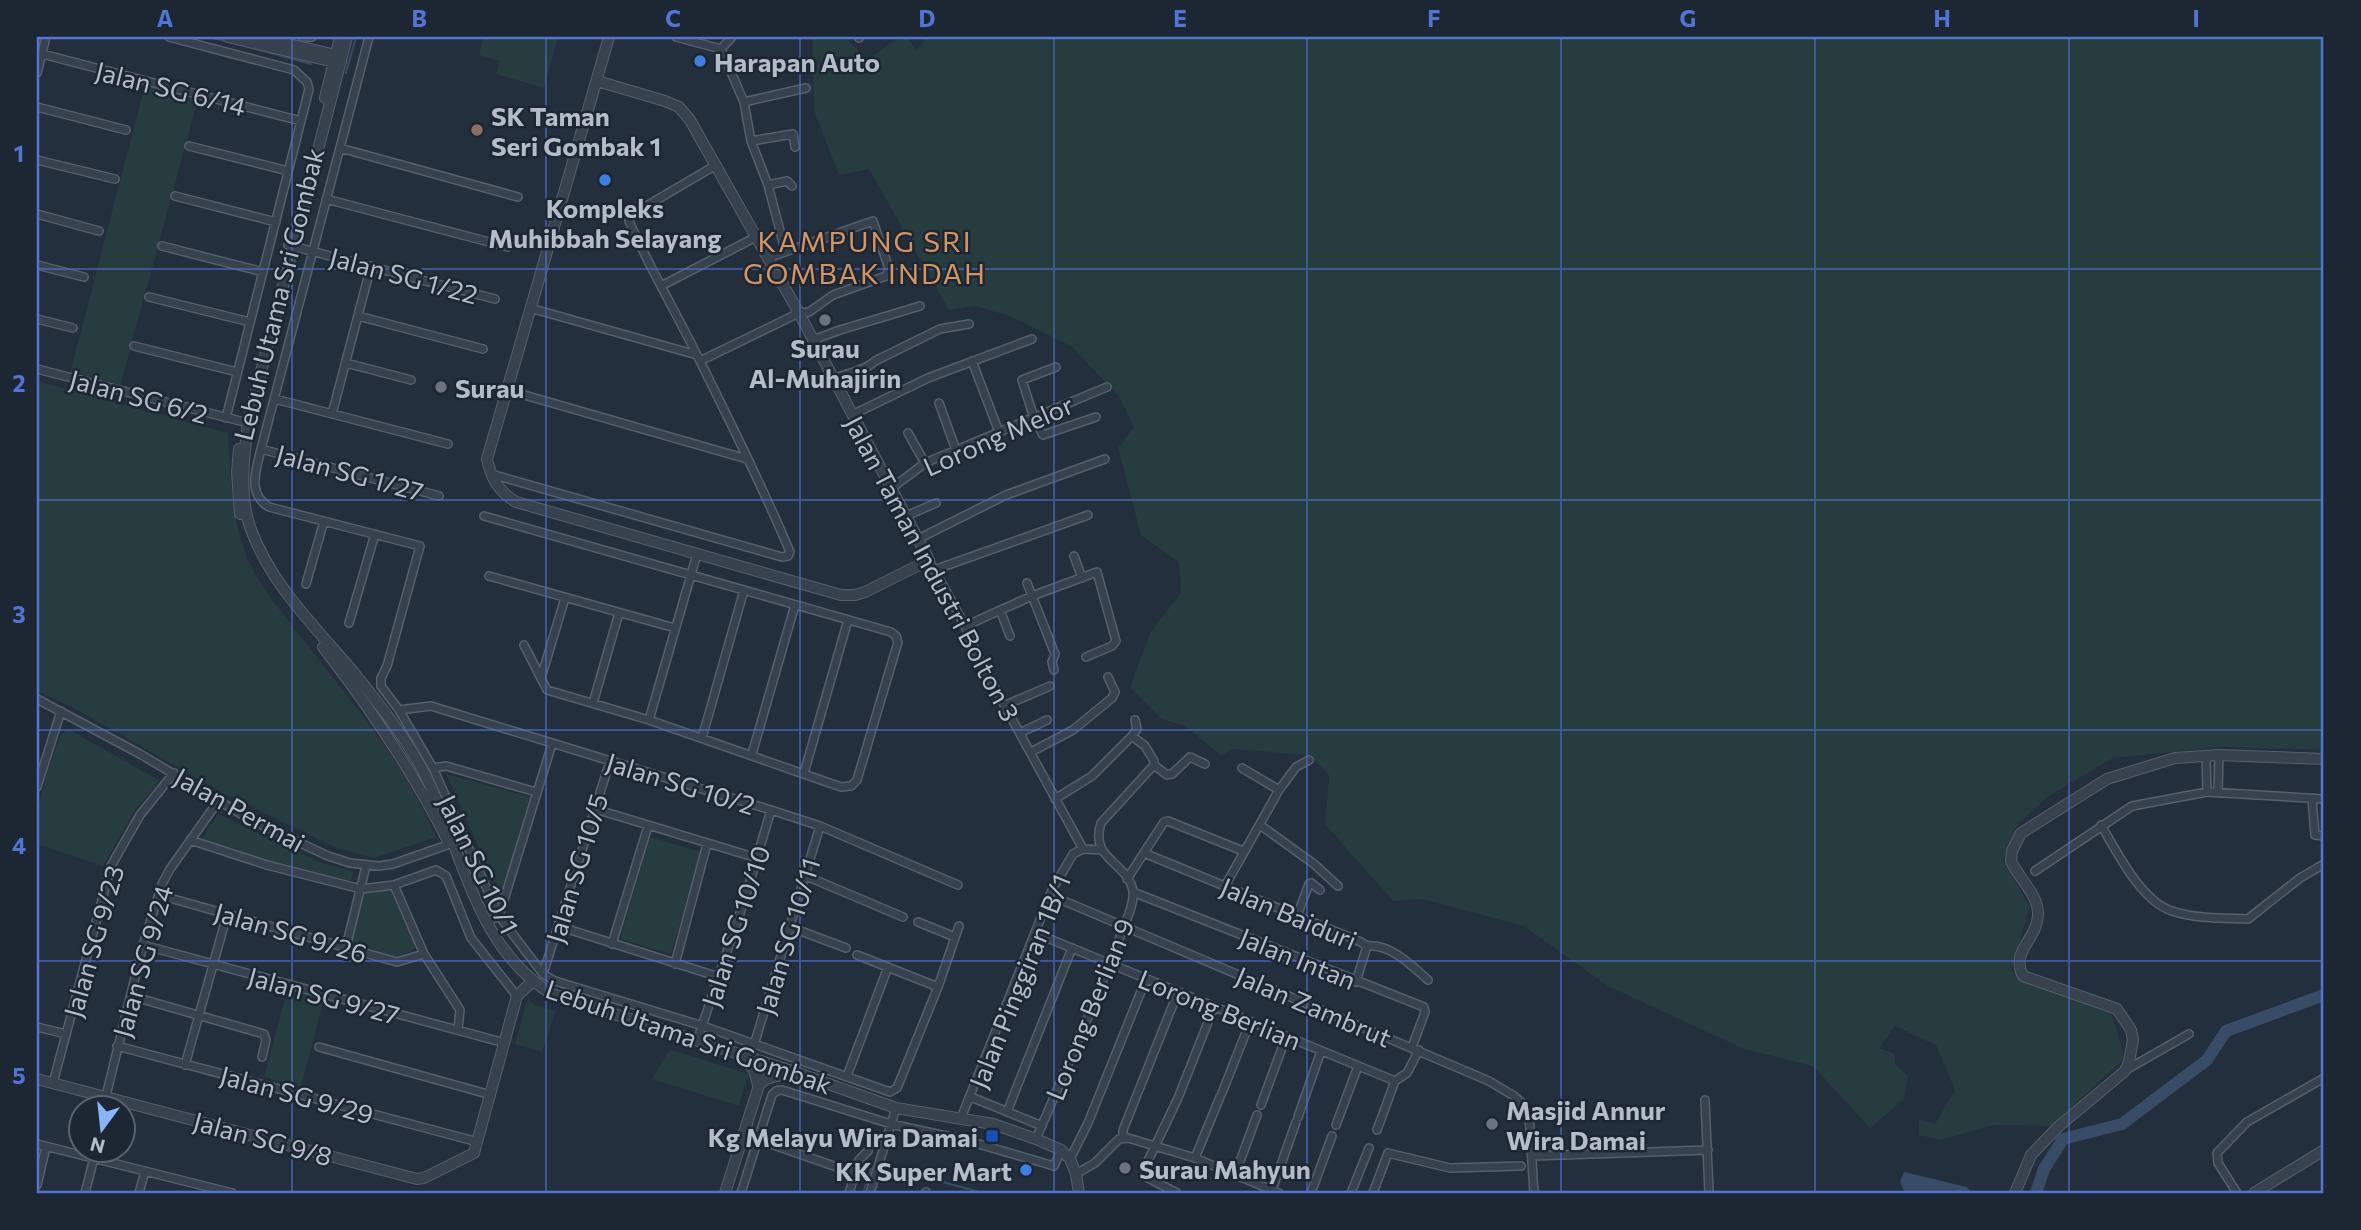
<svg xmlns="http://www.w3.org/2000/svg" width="2361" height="1230" font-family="Commissioner,sans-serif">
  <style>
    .green { fill: #263c3f }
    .water { fill: #394c67 }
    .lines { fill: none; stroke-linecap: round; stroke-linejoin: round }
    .stream { stroke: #394c67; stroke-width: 2 }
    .river { stroke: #394c67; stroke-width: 12 }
    .minor-casing { stroke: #565f6c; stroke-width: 10 }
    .tertiary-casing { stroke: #565f6c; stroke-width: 12 }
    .minor { stroke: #38414e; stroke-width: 7 }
    .tertiary { stroke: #38414e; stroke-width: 10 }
    .grid { fill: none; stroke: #5274d3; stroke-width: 2; stroke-opacity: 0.55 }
    .shop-dot { fill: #3f7fe0; stroke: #1d2633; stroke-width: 2.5 }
    .education-dot { fill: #8d6e63; stroke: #1d2633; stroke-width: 2.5 }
    .worship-dot { fill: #6b7280; stroke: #1d2633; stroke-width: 2.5 }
    .transit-dot { fill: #1a4fb4; stroke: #1d2633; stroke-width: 2.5 }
    .labels { text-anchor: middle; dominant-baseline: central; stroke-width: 5; stroke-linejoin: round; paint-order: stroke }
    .poi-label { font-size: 26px; font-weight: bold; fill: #b4bcc9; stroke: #1d2633; text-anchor: start }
    .street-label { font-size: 26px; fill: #b4bcc9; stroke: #1d2633 }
    .neighbourhood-label { font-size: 28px; letter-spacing: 2px; fill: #d59563; stroke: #1d2633 }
    .neatline { fill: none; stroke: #5274d3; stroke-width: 2.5 }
    .grid-label { font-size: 23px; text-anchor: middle; font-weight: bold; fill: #5274d3 }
  </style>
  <rect width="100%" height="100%" fill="#242f3e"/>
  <!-- green -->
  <path class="green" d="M 484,37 L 558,37 L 544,88 L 496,74 L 500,61 L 479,55 Z
    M 812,37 L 845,37 L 868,60 L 898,37 L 905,37 L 917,50 L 927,37 L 2324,37 L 2324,750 L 2224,747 L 2113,758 L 2050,795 L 2017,825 L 2003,861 L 2030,907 L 2011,971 L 2112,1015 L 2125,1058 L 2051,1126 L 1994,1125 L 1940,1140 L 1919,1135 L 1919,1119 L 1935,1124 L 1955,1090 L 1936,1045 L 1895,1026 L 1879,1048 L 1895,1054 L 1895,1064 L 1908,1076 L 1904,1099 L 1870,1128 L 1813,1066 L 1744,1049 L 1608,986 L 1524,926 L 1422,899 L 1393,901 L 1325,824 L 1329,775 L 1310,755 L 1231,749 L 1222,756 L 1185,726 L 1162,719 L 1130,687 L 1150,633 L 1181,593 L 1179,562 L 1141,535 L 1118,448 L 1134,427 L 1119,396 L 1071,346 L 1010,316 L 975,306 L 949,310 L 869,169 L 839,175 L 814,111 Z
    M 145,85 L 198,99 L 119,390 L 69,377 Z
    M 37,381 L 228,433 C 231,478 231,523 250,564 C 264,592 289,622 309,647 C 357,709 405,763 436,837 L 374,858 L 334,847 L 223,793 L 70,706 L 37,691 Z
    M 68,729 L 160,781 L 135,810 L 103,866 L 37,844 L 37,812 L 48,771 L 60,736 Z
    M 446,774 L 530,797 L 501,898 Z
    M 218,814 L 320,862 L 353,872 L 351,880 L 335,880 L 246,856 L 200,841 Z
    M 650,837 L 701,852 L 671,954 L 620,939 Z
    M 391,888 L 416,946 C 402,966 369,950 350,945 L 363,891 Z
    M 287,990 L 324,999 L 301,1087 L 264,1077 Z
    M 528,998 L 535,1005 L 556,1011 L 542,1052 L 515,1044 Z
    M 669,1051 L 675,1051 L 749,1074 L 739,1106 L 652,1079 Z"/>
  <!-- water -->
  <path class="water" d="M 1904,1172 L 1967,1187 L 1971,1193 L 1905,1193 L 1900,1182 Z"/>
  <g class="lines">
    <!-- stream -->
    <path class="stream" d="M 209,37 L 225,41
      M 234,43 L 311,64
      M 37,50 L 41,37
      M 346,73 L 356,37
      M 887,1167 L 983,1193
      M 863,1193 L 871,1169"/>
    <!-- river -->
    <path class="river" d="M 2036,1193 L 2044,1169 L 2063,1139 L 2122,1124 L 2207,1060 L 2226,1031 L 2324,995"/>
    <defs>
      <path id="minor" d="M 169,37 L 294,70 L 307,82 L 309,89 L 226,418
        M 302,37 L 312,37
        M 369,37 L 261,449 C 256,470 247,494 269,507 L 420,546 L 387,666 L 381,678 L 381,686 L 399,710 L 433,768 L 499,916 L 543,974 L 555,981 L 703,1026 L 890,1092 L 897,1088 L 938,987 L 959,926
        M 676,37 L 721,49
        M 859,38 L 860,37
        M 721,49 L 744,102 L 751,141 L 768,185 L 785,250
        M 721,49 L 732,37
        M 42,54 L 301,121
        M 37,73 L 46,37
        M 744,102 L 806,88
        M 37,107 L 126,130
        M 751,141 L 793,134 L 795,147
        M 189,146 L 288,171
        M 340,148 L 518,197
        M 37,160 L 115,179
        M 768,185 L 787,181 L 792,186
        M 175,196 L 276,222
        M 326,199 L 508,247
        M 37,214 L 99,231
        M 288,245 L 495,299
        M 162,246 L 263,272
        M 37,265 L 84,277
        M 661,286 L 756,237
        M 149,297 L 250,322
        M 530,308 L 697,355
        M 358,316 L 483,349
        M 37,319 L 73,328
        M 813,340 L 840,330 L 920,306
        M 134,346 L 237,372
        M 700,361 L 799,313 L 809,312 L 833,295 L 886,276 L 889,269 L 873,221 L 768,258
        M 972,361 L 999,432
        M 346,363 L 411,380
        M 1056,367 L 1022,380 L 1034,418 L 1043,435 L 1096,417
        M 37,369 L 248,423
        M 833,379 C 847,373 865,371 875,361 L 940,329 L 969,324
        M 507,390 L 747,459
        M 275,399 L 448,444
        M 939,403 L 956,450
        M 332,414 L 371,266
        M 852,415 L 928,378 L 1032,339
        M 908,433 L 925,463
        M 261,449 L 439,496
        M 491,474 L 782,557 L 788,556 L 790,552 C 763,487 731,424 700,361 C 677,314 650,269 629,221 L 631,215 L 716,165
        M 892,488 L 925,463 L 1107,387
        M 484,516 L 891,632 L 896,636 L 898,642 L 857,780 L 851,786 L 841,787 L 649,720 L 547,690 L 524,645
        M 906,516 L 936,503
        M 918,539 L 1006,495 L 1105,459
        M 1074,556 L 1082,578
        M 929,560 L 965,626 L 978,657 L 1083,849
        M 934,570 L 1088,515
        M 489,576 L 675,628
        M 1027,583 L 1055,654 L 1052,662 L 1054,670
        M 306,584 L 324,521
        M 1000,610 L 1010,636
        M 349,623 L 375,534
        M 965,626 L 1032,596 L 1097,572 L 1116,641 L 1112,646 L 1086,657
        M 541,678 L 565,598
        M 37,699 L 140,754 L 251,820 L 328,856 L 350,863 L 379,866 L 393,864 L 453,843
        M 593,703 L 619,613
        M 1006,705 L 1050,686
        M 399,710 L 431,706 L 771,810 L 820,826 L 958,885
        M 649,720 L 697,554
        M 1020,733 L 1047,720
        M 702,738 L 744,590
        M 1031,752 L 1073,730 L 1112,698 L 1115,692 L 1108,677
        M 752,754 L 795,605
        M 2206,755 L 2207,792
        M 1154,765 L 1167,775 L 1172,774 L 1190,757 L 1205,764
        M 433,768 L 446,766 L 536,792
        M 804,773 L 848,620
        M 37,787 L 61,711
        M 1279,790 L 1296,767 L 1309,760
        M 2218,793 L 2219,755
        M 2312,798 L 2315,835 L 2324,836
        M 1055,799 L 1092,776 L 1132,736 L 1137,729 L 1135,720
        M 595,809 L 757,858
        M 1260,825 L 1314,864 L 1338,886
        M 2101,825 C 2117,852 2141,901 2172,911 C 2196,919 2224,918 2248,919 L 2300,878 L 2324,864
        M 190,840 L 267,865 L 361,889 L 394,885 L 436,870 L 446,876 L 471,938 L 517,996
        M 1144,853 L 1361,942 L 1367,946 C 1391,944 1411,965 1428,980
        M 2035,871 L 2132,806 L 2207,792 L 2324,799
        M 806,876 L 903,917
        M 1127,879 L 1164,822 L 1168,821 L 1243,851
        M 394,885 L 424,954 L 460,1010 L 458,1030
        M 1225,886 L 1279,790 L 1242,768
        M 1133,892 L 1424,1007 L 1425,1012 L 1412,1047
        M 159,895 L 397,962 L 424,954
        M 1050,895 L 1489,1081 L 1514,1096 L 1524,1105 L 1529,1115 L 1534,1193
        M 1297,916 L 1309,884 L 1311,883 L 1320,890
        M 486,922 L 499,916 L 552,744
        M 918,922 L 955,937
        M 558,926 L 719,977
        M 790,927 L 846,948
        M 1045,937 L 1395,1081
        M 612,944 L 648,826
        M 143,945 L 505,1043
        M 346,947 L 366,866
        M 857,955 L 938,987
        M 675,964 L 707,844
        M 543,974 L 610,761
        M 1356,982 L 1367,946
        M 131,996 L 264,1034 L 266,1040 L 262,1057
        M 37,1027 L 66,1034
        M 697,1041 L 746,895 L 771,810
        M 754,1045 L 820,826
        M 117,1046 L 478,1142
        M 319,1047 L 491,1095
        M 185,1065 L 227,915
        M 2126,1070 L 2189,1034
        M 847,1076 L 888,967
        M 1395,1081 L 1407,1073 L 1419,1050
        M 53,1083 L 111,866 L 140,815 L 174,773
        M 1222,1093 L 1250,1022
        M 106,1096 L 143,945 L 162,884 L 170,869 L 219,800
        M 971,1097 L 1042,1126
        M 1705,1100 L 1709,1193
        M 1261,1105 L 1286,1037
        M 1007,1112 L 1072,948
        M 1298,1117 L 1321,1051
        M 961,1118 L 1052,890 L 1073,854 L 1083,849 L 1101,850
        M 1336,1125 L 1358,1066
        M 1377,1130 L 1395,1081
        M 1123,1137 L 1123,1130 L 1178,992
        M 1036,1139 C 1065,1072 1094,1005 1120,937 C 1124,925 1135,904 1133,891 C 1128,862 1089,860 1101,823 L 1154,765 L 1154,761 L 1145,746 L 1132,736
        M 759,1140 L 854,1173
        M 37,1144 L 232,1193
        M 1533,1156 L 1708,1150
        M 1195,1158 L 1220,1097
        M 1070,1159 L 1088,1123 L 1146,979
        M 1076,1174 L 1095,1163 L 1119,1139 L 1128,1138 L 1195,1158 L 1279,1193
        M 1235,1175 L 1257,1115
        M 37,1185 L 46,1147
        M 1272,1190 L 1296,1122
        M 85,1193 L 94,1158
        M 139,1193 L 145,1171
        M 741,1193 L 772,1095 L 776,1091 L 782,1090 L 891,1124 L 965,1140 L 1054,1166 L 1061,1150
        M 849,1193 L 859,1160 L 868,1151
        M 870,1193 L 896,1108
        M 925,1193 L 926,1192
        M 1177,1193 L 1148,1178 L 1146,1175 L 1147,1163 L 1178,1098 L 1214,1007
        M 1311,1193 L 1332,1136
        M 1351,1193 L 1369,1148
        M 1373,1193 L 1388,1153 L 1450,1168 L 1521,1166
        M 2237,1193 L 2218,1163 L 2217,1153 L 2247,1122 L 2324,1078"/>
      <path id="tertiary" d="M 228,37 L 334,62
        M 259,37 L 336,55
        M 347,37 L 248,422 C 244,457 239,494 250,527 C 270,583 314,626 351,669 C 376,700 403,734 422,769 C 462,843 472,946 552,994 L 795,1072 L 896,1108 L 993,1124 L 1036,1139 L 1061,1150 L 1070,1159 L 1076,1174 L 1079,1193
        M 597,81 L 665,101 L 679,107 L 690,120 L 799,313 L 929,560 L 865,592 L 855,595 L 841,595 L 516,502 C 498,491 491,478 487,459 L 609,37
        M 325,98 L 340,37
        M 239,449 L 237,472 L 240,514
        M 323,647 C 371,709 414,773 449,843
        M 741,1056 L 754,1070 L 758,1085
        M 37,1079 L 417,1179 L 424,1178 L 474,1153 L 517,996 L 533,981
        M 759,1085 L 766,1079 L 793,1072
        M 725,1193 L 766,1063
        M 2015,1193 L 2031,1155 L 2059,1126 L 2125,1071 L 2129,1062 L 2133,1040 L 2131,1030 L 2117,1009 L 2023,976 C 2010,951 2037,940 2038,915 C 2039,895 2019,879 2011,861 L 2012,851 L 2021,833 L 2107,779 L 2175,758 L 2219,755 L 2324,759
        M 2254,1193 L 2324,1150"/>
    </defs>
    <!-- minor casing -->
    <use href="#minor" class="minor-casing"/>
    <!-- tertiary casing -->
    <use href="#tertiary" class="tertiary-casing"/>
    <!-- minor -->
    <use href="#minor" class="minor"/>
    <!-- tertiary -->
    <use href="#tertiary" class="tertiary"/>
  </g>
  <!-- grid -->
  <path class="grid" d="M 292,37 L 292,1193M 546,37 L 546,1193M 800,37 L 800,1193M 1054,37 L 1054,1193M 1307,37 L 1307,1193M 1561,37 L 1561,1193M 1815,37 L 1815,1193M 2069,37 L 2069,1193M 37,269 L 2324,269M 37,500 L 2324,500M 37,730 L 2324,730M 37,961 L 2324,961"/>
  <!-- markers -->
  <g class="shop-dot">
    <circle cx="700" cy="61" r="7"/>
    <circle cx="605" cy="180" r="7"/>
    <circle cx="1026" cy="1170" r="7"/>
  </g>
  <circle class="education-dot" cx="477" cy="130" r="7"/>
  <g class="worship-dot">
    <circle cx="825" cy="320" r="7"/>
    <circle cx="441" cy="387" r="7"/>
    <circle cx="1492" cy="1124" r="7"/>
    <circle cx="1125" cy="1168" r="7"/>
  </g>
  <rect class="transit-dot" x="985" y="1129" width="14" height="14" rx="3.5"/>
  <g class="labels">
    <!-- poi labels -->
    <g class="poi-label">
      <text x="714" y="61">Harapan Auto</text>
      <text x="491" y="115">SK Taman<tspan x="491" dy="30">Seri Gombak 1</tspan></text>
      <text x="605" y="207" text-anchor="middle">Kompleks<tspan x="605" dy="30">Muhibbah Selayang</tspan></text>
      <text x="825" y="347" text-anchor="middle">Surau<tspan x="825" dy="30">Al-Muhajirin</tspan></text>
      <text x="455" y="387">Surau</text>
      <text x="1506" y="1109">Masjid Annur<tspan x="1506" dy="30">Wira Damai</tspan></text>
      <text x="978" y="1136" text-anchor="end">Kg Melayu Wira Damai</text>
      <text x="1139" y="1168">Surau Mahyun</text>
      <text x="1012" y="1170" text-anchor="end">KK Super Mart</text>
    </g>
    <!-- street labels -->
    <g class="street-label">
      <text transform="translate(171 88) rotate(14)">Jalan SG 6/14</text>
      <text transform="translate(404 275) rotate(15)">Jalan SG 1/22</text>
      <text transform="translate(278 294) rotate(-76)">Lebuh Utama Sri Gombak</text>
      <text transform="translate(139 396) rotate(15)">Jalan SG 6/2</text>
      <text transform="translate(998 435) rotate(-24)">Lorong Melor</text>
      <text transform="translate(350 472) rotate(15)">Jalan SG 1/27</text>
      <text transform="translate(933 568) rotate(62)">Jalan Taman Industri Bolton 3</text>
      <text transform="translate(681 783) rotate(17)">Jalan SG 10/2</text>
      <text transform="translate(240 809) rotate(29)">Jalan Permai</text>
      <text transform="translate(479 864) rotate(64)">Jalan SG 10/1</text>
      <text transform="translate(576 868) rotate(-73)">Jalan SG 10/5</text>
      <text transform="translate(1289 913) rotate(23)">Jalan Baiduri</text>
      <text transform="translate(735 926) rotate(-72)">Jalan SG 10/10</text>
      <text transform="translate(291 932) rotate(16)">Jalan SG 9/26</text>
      <text transform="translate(787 936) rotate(-73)">Jalan SG 10/11</text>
      <text transform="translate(93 941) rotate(-74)">Jalan SG 9/23</text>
      <text transform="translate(1298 958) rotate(22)">Jalan Intan</text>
      <text transform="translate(142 961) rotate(-74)">Jalan SG 9/24</text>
      <text transform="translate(1019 981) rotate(-68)">Jalan Pinggiran 1B/1</text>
      <text transform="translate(324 995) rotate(15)">Jalan SG 9/27</text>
      <text transform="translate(1314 1006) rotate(23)">Jalan Zambrut</text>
      <text transform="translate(1089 1009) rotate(-68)">Lorong Berlian 9</text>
      <text transform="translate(1220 1009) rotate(22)">Lorong Berlian</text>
      <text transform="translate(689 1036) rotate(19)">Lebuh Utama Sri Gombak</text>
      <text transform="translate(297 1094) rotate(15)">Jalan SG 9/29</text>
      <text transform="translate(263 1138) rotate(15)">Jalan SG 9/8</text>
    </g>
    <!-- neighbourhood labels -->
    <g class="neighbourhood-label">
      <text x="865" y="241">KAMPUNG SRI<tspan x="865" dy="32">GOMBAK INDAH</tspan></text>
    </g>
  </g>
  <!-- border -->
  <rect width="2361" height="1230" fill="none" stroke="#1d2633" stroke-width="77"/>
  <!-- north arrow -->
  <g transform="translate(102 1129) rotate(195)"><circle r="33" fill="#1d2633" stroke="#59626f" stroke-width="2"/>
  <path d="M0-5L12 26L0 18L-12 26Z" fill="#8ab4f8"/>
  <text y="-10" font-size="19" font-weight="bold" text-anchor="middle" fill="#b4bcc9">N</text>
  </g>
  <rect x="38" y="38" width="2284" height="1154" class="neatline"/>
  <g class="grid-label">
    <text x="165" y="27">A</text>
    <text x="419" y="27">B</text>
    <text x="673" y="27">C</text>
    <text x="927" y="27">D</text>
    <text x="1180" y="27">E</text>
    <text x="1434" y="27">F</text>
    <text x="1688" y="27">G</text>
    <text x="1942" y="27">H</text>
    <text x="2196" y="27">I</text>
    <text x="19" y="162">1</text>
    <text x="19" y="392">2</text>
    <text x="19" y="623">3</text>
    <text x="19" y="854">4</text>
    <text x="19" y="1084">5</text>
  </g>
</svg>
